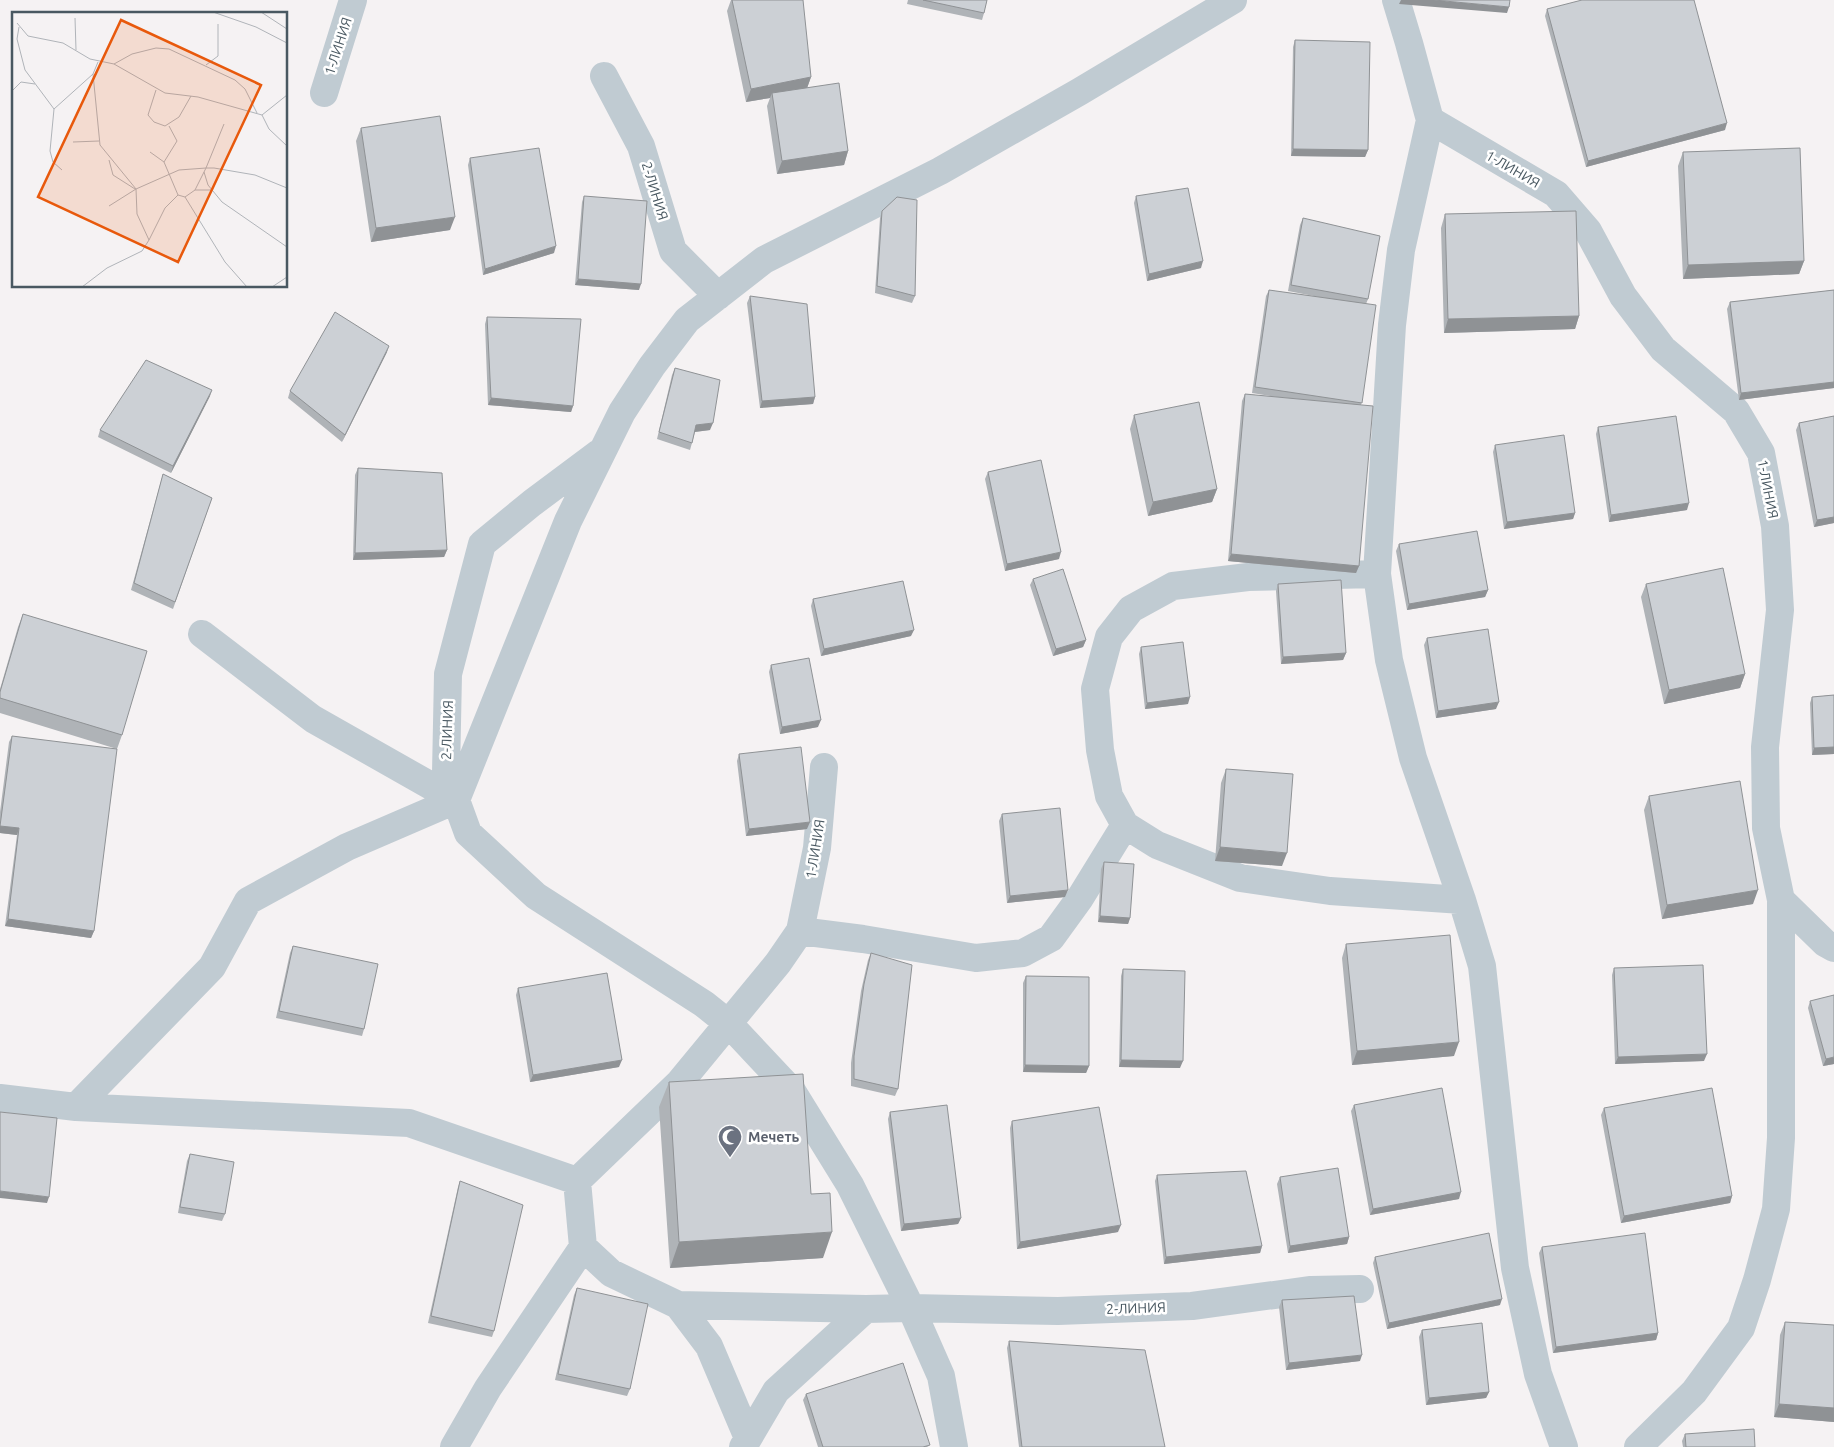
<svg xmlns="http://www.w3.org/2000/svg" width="1834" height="1447" font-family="Ubuntu,sans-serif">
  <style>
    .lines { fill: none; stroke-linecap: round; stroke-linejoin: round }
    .street { stroke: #c0cbd2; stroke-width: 28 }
    .wall { fill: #afb3b7 }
    .shaded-wall { fill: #8f9295 }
    .building { fill: #ccd0d5; stroke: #8f9295 }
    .labels { text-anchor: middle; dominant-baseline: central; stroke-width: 5; stroke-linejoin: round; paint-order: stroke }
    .street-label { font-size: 14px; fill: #495861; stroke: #fff }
    .worship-label { font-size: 14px; font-weight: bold; fill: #5b616d; stroke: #fff; text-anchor: start }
    .inset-road { fill: none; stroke: #b0b4b9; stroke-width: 1 }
    .view { fill: #e8590c; fill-opacity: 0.15; stroke: #e8590c; stroke-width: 2.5 }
    .inset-edge { fill: none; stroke: #495861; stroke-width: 2.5 }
  </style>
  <rect width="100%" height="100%" fill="#f5f2f3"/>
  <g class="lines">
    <!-- street -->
    <path class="street" d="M 1233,0 L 1079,92 L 940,171 L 764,260 L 687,320 L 652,366 L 622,412 L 568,521 L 456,800 L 468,833 L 536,896 L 704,1004 L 729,1024 L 792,1091 L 850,1185 L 911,1308 L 1058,1311 L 1192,1306 L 1311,1290 L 1360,1289
      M 1396,0 L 1409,43 L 1430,120 L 1401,250 L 1392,325 L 1377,574 L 1389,660 L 1413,758 L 1462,900 L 1482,966 L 1515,1268 L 1538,1374 L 1564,1447
      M 604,76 L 641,146 L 673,251 L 718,296
      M 324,93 L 353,0
      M 1430,120 L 1556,194 L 1588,231 L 1623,296 L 1663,349 L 1736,411 L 1761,453 L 1775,526 L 1780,610 L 1765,747 L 1766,828 L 1781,900 L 1781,1138 L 1776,1209 L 1757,1280 L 1741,1328 L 1694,1392 L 1638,1447
      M 1377,574 L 1248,577 L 1173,586 L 1131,609 L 1109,637 L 1095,689 L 1100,750 L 1109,796 L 1125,825 L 1157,845 L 1240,878 L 1330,891 L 1462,900
      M 202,634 L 313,719 L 456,800
      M 456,800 L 347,847 L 248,901 L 212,967 L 76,1107 L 409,1123 L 577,1181
      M 456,800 L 446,773 L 448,674 L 482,544 L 532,503 L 599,453
      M 1781,900 L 1825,943 L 1834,948
      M 800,931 L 817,848 L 824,767
      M 0,1098 L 76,1107
      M 678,1305 L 866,1309
      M 748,1438 L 709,1346 L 678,1305 L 611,1273 L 583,1247 L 577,1181 L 680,1082 L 778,963 L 800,931 L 863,939 L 976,958 L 1023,953 L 1051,938 L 1080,898 L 1125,825
      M 454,1447 L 488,1388 L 583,1247
      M 743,1447 L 776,1391 L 866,1309 L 911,1308 L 941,1376 L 954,1447"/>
  </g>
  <!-- wall -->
  <path class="wall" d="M 731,0 L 752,0 L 811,77 L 807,88 L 848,151 L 844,165 L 777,174 L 767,106 L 770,98 L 746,102 L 727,11 Z
    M 908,0 L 987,0 L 984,13 L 982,20 L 907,4 Z
    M 1547,9 L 1725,130 L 1586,167 L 1545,16 Z
    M 1295,40 L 1368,150 L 1365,157 L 1291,156 L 1293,47 Z
    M 361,128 L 450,230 L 371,242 L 356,141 Z
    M 1683,152 L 1804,261 L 1799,274 L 1683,279 L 1678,166 Z
    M 470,158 L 554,253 L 483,275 L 468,165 Z
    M 584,196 L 639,290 L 575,285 L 582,202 Z
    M 1136,196 L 1201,268 L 1147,281 L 1134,203 Z
    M 882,211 L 915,296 L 912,303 L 875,293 L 880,218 Z
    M 1445,214 L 1579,316 L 1575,329 L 1444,333 L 1441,228 Z
    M 1303,218 L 1368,299 L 1366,304 L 1361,405 L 1359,566 L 1356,573 L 1228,561 L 1242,401 L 1245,394 L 1277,397 L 1252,393 L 1266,296 L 1269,290 L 1319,297 L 1288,291 L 1300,225 Z
    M 1834,290 L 1834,388 L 1739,400 L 1727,309 L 1730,302 Z
    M 750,296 L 815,397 L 813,404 L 760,408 L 747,303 Z
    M 487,317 L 573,406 L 571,412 L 488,405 L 485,324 Z
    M 387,352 L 342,442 L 288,398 L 290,391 Z
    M 675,368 L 710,430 L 695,432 L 690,450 L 657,439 L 672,375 Z
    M 210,396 L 171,473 L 98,437 L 100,430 Z
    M 1134,415 L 1217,489 L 1212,502 L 1148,516 L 1130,429 Z
    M 1834,416 L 1834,523 L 1814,527 L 1796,430 L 1799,423 Z
    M 1598,427 L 1687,510 L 1609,522 L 1596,434 Z
    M 1495,445 L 1575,513 L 1573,519 L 1504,529 L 1493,452 Z
    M 358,468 L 447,550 L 444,557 L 353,560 L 355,475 Z
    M 988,472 L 1059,559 L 1005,571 L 985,479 Z
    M 163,474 L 212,498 L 173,609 L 131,590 Z
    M 1399,544 L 1488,590 L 1485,597 L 1407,610 L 1396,551 Z
    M 1033,579 L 1086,640 L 1083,647 L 1053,656 L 1030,585 Z
    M 1278,584 L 1346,653 L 1343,660 L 1281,664 L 1276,591 Z
    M 1646,584 L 1745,674 L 1740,688 L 1664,704 L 1641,597 Z
    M 813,599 L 911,636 L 821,656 L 811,606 Z
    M 23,614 L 122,735 L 117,749 L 0,713 L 0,689 L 18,627 Z
    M 1427,638 L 1496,709 L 1436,718 L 1424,645 Z
    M 1141,647 L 1188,704 L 1145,709 L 1139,654 Z
    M 771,665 L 818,727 L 780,734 L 769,672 Z
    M 1834,695 L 1834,754 L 1812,755 L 1810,703 L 1812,697 Z
    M 12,736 L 94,931 L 91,938 L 5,926 L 17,835 L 0,833 L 0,812 L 9,742 Z
    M 739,754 L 807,829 L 746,836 L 737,761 Z
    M 1226,769 L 1282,866 L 1215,861 L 1221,783 Z
    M 1649,796 L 1753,904 L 1662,919 L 1644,810 Z
    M 1002,814 L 1065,897 L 1007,903 L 999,821 Z
    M 1104,862 L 1130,918 L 1128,924 L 1098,922 L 1101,869 Z
    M 1346,944 L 1454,1056 L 1352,1065 L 1342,958 Z
    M 293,946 L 364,1029 L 362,1036 L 276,1018 L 290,953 Z
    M 871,953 L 898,1089 L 895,1096 L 851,1086 L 851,1063 L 861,991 L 868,960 Z
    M 1614,968 L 1704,1061 L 1615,1064 L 1612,975 Z
    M 1123,969 L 1180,1068 L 1119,1067 L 1121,976 Z
    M 1026,976 L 1089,1066 L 1086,1073 L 1023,1072 L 1023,983 Z
    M 518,988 L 619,1067 L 530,1082 L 516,995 Z
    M 1810,1001 L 1834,1064 L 1823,1066 L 1808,1008 Z
    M 669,1082 L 811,1194 L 823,1258 L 670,1268 L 659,1107 Z
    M 1354,1105 L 1459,1199 L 1370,1215 L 1351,1111 Z
    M 1604,1108 L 1732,1196 L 1730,1203 L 1621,1223 L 1601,1115 Z
    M 890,1112 L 961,1218 L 958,1224 L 901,1231 L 888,1119 Z
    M 1012,1121 L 1118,1232 L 1017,1249 L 1010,1128 Z
    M 190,1154 L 225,1214 L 222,1221 L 178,1213 L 187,1161 Z
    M 1157,1175 L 1262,1246 L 1260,1253 L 1164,1264 L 1155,1181 Z
    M 1280,1177 L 1349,1237 L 1347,1244 L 1288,1253 L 1277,1184 Z
    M 460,1181 L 494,1331 L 492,1337 L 428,1323 L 458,1187 Z
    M 1542,1247 L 1658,1333 L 1656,1340 L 1553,1353 L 1539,1253 Z
    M 1375,1257 L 1500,1305 L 1387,1329 L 1373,1263 Z
    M 577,1288 L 630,1389 L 627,1396 L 555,1380 L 574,1295 Z
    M 1282,1300 L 1360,1361 L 1286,1370 L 1279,1307 Z
    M 1785,1322 L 1834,1325 L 1834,1422 L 1774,1417 L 1780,1335 Z
    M 1422,1330 L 1489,1392 L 1486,1398 L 1426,1405 L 1419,1337 Z
    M 1009,1341 L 1165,1447 L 1019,1447 L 1007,1348 Z
    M 806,1394 L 929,1447 L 818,1447 L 803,1400 Z
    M 1685,1434 L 1755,1447 L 1683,1447 L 1682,1441 Z"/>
  <!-- shaded-wall -->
  <path class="shaded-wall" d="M 1401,0 L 1434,0 L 1509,7 L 1507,13 L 1399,4 Z
    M 811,77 L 806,91 L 772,93 L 770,98 L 746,102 L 751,89 Z
    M 1727,123 L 1725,130 L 1586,167 L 1588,161 Z
    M 1293,149 L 1368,150 L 1365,157 L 1291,156 Z
    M 848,151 L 844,165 L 777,174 L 782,161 Z
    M 455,217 L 450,230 L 371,242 L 376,228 Z
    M 556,246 L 554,253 L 483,275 L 485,269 Z
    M 1203,261 L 1201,268 L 1147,281 L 1149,274 Z
    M 1804,261 L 1799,274 L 1683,279 L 1688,265 Z
    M 578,279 L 641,284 L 639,290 L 575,285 Z
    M 1579,316 L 1575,329 L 1444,333 L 1448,319 Z
    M 389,346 L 387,352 L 342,442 L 345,435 Z
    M 1834,382 L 1834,388 L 1739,400 L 1741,393 Z
    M 212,390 L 210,396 L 171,473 L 173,466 Z
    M 815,397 L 813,404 L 760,408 L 762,401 Z
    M 491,398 L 573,406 L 571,412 L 488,405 Z
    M 713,423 L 710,430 L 694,432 L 696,425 Z
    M 1217,489 L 1212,502 L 1148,516 L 1153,502 Z
    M 1689,503 L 1687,510 L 1609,522 L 1611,515 Z
    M 1575,513 L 1573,519 L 1504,529 L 1507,522 Z
    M 1834,517 L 1834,523 L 1814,527 L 1817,520 Z
    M 447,550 L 444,557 L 353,560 L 355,553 Z
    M 1061,552 L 1059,559 L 1005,571 L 1007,564 Z
    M 1231,554 L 1359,566 L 1356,573 L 1228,561 Z
    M 1488,590 L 1485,597 L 1407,610 L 1409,604 Z
    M 914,630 L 911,636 L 821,656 L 824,649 Z
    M 1086,640 L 1083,647 L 1053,656 L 1056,649 Z
    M 1346,653 L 1343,660 L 1281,664 L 1283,657 Z
    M 1745,674 L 1740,688 L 1664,704 L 1669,690 Z
    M 1190,697 L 1188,704 L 1145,709 L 1147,703 Z
    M 1499,702 L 1496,709 L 1436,718 L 1438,711 Z
    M 821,720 L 818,727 L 780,734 L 782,727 Z
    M 1834,747 L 1834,754 L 1812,755 L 1814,748 Z
    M 810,822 L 807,829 L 746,836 L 749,829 Z
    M 0,826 L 19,828 L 17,835 L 0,833 Z
    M 1220,847 L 1287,853 L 1282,866 L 1215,861 Z
    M 1068,890 L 1065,897 L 1007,903 L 1010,896 Z
    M 1758,890 L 1753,904 L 1662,919 L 1667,905 Z
    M 1100,916 L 1130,918 L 1128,924 L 1098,922 Z
    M 8,919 L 94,931 L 91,938 L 5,926 Z
    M 1459,1042 L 1454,1056 L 1352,1065 L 1357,1051 Z
    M 1707,1054 L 1704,1061 L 1615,1064 L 1618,1057 Z
    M 1834,1057 L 1834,1064 L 1823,1066 L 1826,1059 Z
    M 622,1060 L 619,1067 L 530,1082 L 533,1075 Z
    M 1121,1060 L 1183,1061 L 1180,1068 L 1119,1067 Z
    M 1025,1065 L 1089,1066 L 1086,1073 L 1023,1072 Z
    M 0,1191 L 49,1197 L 47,1203 L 0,1198 Z
    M 1461,1192 L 1459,1199 L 1370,1215 L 1373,1209 Z
    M 1732,1196 L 1730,1203 L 1621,1223 L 1624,1216 Z
    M 961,1218 L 958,1224 L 901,1231 L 904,1224 Z
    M 1121,1225 L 1118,1232 L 1017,1249 L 1020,1242 Z
    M 832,1232 L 823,1258 L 670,1268 L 679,1242 Z
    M 1349,1237 L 1347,1244 L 1288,1253 L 1290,1246 Z
    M 1262,1246 L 1260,1253 L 1164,1264 L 1166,1257 Z
    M 1502,1299 L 1500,1305 L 1387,1329 L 1389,1323 Z
    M 1658,1333 L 1656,1340 L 1553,1353 L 1556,1347 Z
    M 1362,1355 L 1360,1361 L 1286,1370 L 1289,1363 Z
    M 1489,1392 L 1486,1398 L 1426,1405 L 1429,1398 Z
    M 1779,1404 L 1834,1408 L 1834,1422 L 1774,1417 Z"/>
  <!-- building -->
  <path class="building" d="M 732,0 L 803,0 L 811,77 L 751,89 Z
    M 923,0 L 987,0 L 984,13 Z
    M 1434,0 L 1510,0 L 1509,7 Z
    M 1582,0 L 1694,0 L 1727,123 L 1588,161 L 1547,9 Z
    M 1295,40 L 1370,42 L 1368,150 L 1293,149 Z
    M 839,83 L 848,151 L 782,161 L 772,93 Z
    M 440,116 L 455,217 L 376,228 L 361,128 Z
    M 539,148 L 556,246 L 485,269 L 470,158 Z
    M 1800,148 L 1804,261 L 1688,265 L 1683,152 Z
    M 1188,188 L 1203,261 L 1149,274 L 1136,196 Z
    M 584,196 L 647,201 L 641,284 L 578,279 Z
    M 897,197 L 917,200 L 915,296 L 877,286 L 882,211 Z
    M 1576,211 L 1579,316 L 1448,319 L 1445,214 Z
    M 1303,218 L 1380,236 L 1368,299 L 1291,285 Z
    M 1269,290 L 1376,305 L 1362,403 L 1255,387 Z
    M 1834,290 L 1834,382 L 1741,393 L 1730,302 Z
    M 750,296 L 807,304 L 815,397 L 762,401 Z
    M 335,312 L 389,346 L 345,435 L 290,391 Z
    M 487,317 L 581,319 L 573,406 L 491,398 Z
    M 146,360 L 212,390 L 173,466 L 100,430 Z
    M 675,368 L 720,380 L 713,423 L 696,425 L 692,443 L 659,432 Z
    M 1245,394 L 1373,406 L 1359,566 L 1231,554 Z
    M 1199,402 L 1217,489 L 1153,502 L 1134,415 Z
    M 1676,416 L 1689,503 L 1611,515 L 1598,427 Z
    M 1834,416 L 1834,517 L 1817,520 L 1799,423 Z
    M 1564,435 L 1575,513 L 1507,522 L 1495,445 Z
    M 1041,460 L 1061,552 L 1007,564 L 988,472 Z
    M 358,468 L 442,473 L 447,550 L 355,553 Z
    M 163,474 L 212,498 L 175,602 L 134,583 Z
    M 1477,531 L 1488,590 L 1409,604 L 1399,544 Z
    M 1723,568 L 1745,674 L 1669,690 L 1646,584 Z
    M 1063,569 L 1086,640 L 1056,649 L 1033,579 Z
    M 1341,580 L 1346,653 L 1283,657 L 1278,584 Z
    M 903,581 L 914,630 L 824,649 L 813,599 Z
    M 23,614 L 147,651 L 122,735 L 0,698 L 0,692 Z
    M 1488,629 L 1499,702 L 1438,711 L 1427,638 Z
    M 1183,642 L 1190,697 L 1147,703 L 1141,647 Z
    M 809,658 L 821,720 L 782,727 L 771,665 Z
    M 1834,695 L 1834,747 L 1814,748 L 1812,697 Z
    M 12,736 L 117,749 L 94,931 L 8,919 L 19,828 L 0,826 Z
    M 801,747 L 810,822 L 749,829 L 739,754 Z
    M 1226,769 L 1293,774 L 1287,853 L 1220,847 Z
    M 1740,781 L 1758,890 L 1667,905 L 1649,796 Z
    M 1060,808 L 1068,890 L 1010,896 L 1002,814 Z
    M 1104,862 L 1134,864 L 1130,918 L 1100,916 Z
    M 1450,935 L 1459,1042 L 1357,1051 L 1346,944 Z
    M 293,946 L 378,964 L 364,1029 L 279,1011 Z
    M 871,953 L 912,965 L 898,1089 L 854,1079 L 854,1056 L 864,984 Z
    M 1703,965 L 1707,1054 L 1618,1057 L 1614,968 Z
    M 1123,969 L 1185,971 L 1183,1061 L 1121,1060 Z
    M 607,973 L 622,1060 L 533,1075 L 518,988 Z
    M 1026,976 L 1089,977 L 1089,1066 L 1025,1065 Z
    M 1834,995 L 1834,1057 L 1826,1059 L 1810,1001 Z
    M 803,1074 L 811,1194 L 830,1193 L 832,1232 L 679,1242 L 669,1082 Z
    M 1442,1088 L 1461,1192 L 1373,1209 L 1354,1105 Z
    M 1712,1088 L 1732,1196 L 1624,1216 L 1604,1108 Z
    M 947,1105 L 961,1218 L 904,1224 L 890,1112 Z
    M 1099,1107 L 1121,1225 L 1020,1242 L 1012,1121 Z
    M 0,1112 L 57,1118 L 49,1197 L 0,1191 Z
    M 190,1154 L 234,1162 L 225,1214 L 180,1207 Z
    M 1338,1168 L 1349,1237 L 1290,1246 L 1280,1177 Z
    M 1246,1171 L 1262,1246 L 1166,1257 L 1157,1175 Z
    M 460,1181 L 523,1205 L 494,1331 L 431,1316 Z
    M 1489,1233 L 1502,1299 L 1389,1323 L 1375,1257 Z
    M 1645,1233 L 1658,1333 L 1556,1347 L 1542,1247 Z
    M 577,1288 L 648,1304 L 630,1389 L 558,1374 Z
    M 1354,1296 L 1362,1355 L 1289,1363 L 1282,1300 Z
    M 1785,1322 L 1834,1325 L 1834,1408 L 1779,1404 Z
    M 1482,1323 L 1489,1392 L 1429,1398 L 1422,1330 Z
    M 1009,1341 L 1145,1350 L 1165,1447 L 1022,1447 Z
    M 903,1363 L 930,1445 L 923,1447 L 823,1447 L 806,1394 Z
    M 1754,1429 L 1755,1447 L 1686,1447 L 1685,1434 Z"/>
  <!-- icons -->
  <defs>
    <symbol id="mosque-pin" viewBox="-11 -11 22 30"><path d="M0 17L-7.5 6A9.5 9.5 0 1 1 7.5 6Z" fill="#6b7280" stroke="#fff"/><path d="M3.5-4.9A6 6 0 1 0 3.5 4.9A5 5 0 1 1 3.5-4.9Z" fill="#fff"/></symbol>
  </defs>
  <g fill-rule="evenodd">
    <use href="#mosque-pin" x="716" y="1123" width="28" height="38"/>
  </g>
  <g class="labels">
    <!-- street labels -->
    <g class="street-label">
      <text transform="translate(338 46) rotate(-72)">1-ЛИНИЯ</text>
      <text transform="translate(1513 169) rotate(30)">1-ЛИНИЯ</text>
      <text transform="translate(655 191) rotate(73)">2-ЛИНИЯ</text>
      <text transform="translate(1768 489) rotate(79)">1-ЛИНИЯ</text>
      <text transform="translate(447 730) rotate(-88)">2-ЛИНИЯ</text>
      <text transform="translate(815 849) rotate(-81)">1-ЛИНИЯ</text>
      <text transform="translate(1136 1308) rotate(-2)">2-ЛИНИЯ</text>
    </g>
    <!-- worship labels -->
    <g class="worship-label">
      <text x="748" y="1137">Мечеть</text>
    </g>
  </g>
  <!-- overview -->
  <g transform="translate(12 12)">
    <rect width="275" height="275" fill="#f5f2f3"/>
    <path class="inset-road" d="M 201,0 L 244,15 L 275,31M 249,0 L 275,17M 63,6 L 64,38M 5,11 L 16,24 L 51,31 L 78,47 L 102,52 L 153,81 L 186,85 L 250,103 L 275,83M 7,15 L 5,27 L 13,58 L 42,97 L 81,62M 86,50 L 81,62 L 88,133 L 124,177 L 167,158 L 194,156 L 212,112M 102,52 L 120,42 L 144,36 L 157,37 L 223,68 L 233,77 L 245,101M 194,53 L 206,44 L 206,12M 144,78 L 136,103 L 142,110 L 153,114 L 167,105 L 179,84M 0,79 L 9,70 L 23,72M 42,97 L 38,139 L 41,150 L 50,158M 250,103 L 257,117 L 275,134M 157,114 L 165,129 L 152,150 L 166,183 L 173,185 L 183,178 L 199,178M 61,130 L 87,129M 138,140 L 152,150M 97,148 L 101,163 L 123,177M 275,176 L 243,163 L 202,156 L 194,156 L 192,160 L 196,173 L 210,190 L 275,235M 124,177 L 125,202 L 137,228 L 153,196 L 166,183M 183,178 L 192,160M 173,185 L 213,250 L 235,275M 97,194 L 124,177M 70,275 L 95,256 L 130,239 L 137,228M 260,275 L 275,265"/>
    <path class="view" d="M 109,8 L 249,73 L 166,250 L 26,185 Z"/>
    <rect width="275" height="275" class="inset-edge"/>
  </g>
</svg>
